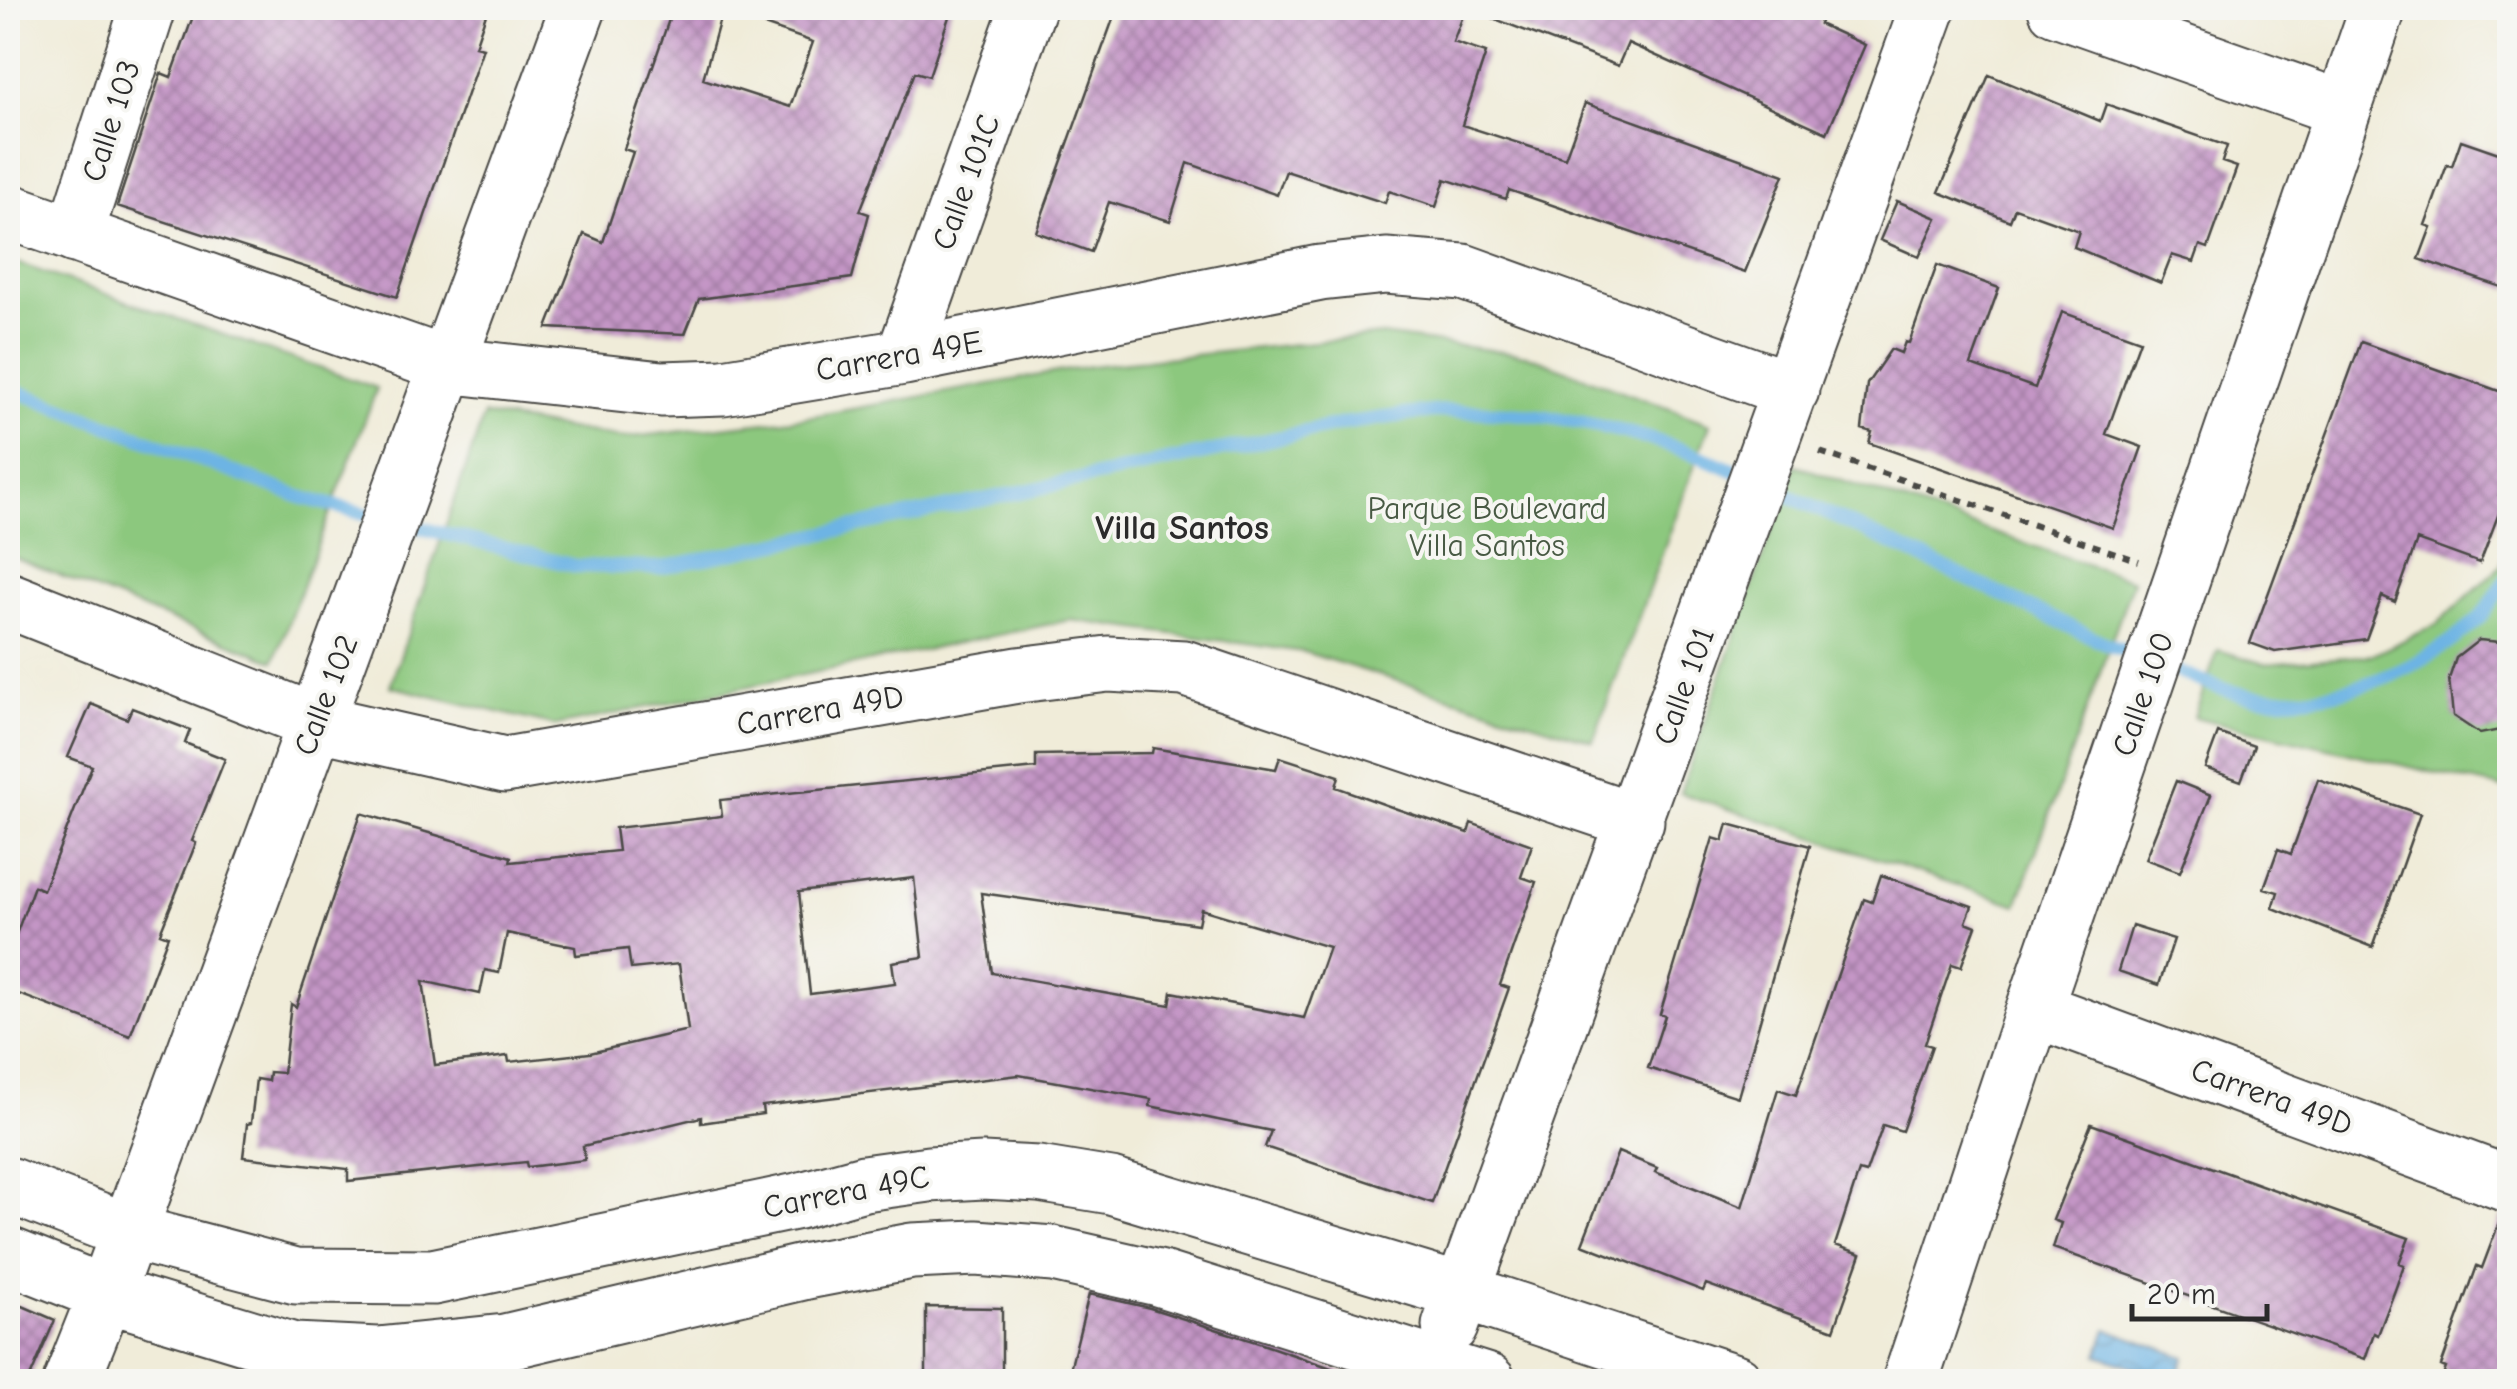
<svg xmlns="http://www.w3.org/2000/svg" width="2517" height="1389" font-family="'Comic Neue',sans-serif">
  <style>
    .green { fill: #8cc87e; stroke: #5c7a54; stroke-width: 2.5 }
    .water { fill: url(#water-waves); stroke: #4c7088; stroke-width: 2.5 }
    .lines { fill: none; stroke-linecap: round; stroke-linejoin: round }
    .stream { stroke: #6db4e4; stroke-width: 14 }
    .building { fill: url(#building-cross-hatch); fill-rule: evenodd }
    .minor-casing { stroke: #494845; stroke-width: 59 }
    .path { stroke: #494845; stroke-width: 6; stroke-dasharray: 8 8; stroke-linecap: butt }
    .minor { stroke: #fff; stroke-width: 55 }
    .labels { text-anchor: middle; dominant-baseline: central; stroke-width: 8; stroke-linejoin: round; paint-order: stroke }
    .street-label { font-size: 32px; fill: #2b2b2b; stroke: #f6f6f2 }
    .park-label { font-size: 32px; fill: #485a44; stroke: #f6f6f2 }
    .neighbourhood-label { font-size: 35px; font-weight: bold; fill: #2b2b2b; stroke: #f6f6f2 }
  </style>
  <defs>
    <pattern id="water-waves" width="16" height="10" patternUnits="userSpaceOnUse" patternTransform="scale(2.5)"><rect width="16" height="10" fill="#6db4e4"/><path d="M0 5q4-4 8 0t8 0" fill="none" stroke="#5a93b9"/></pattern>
    <pattern id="building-cross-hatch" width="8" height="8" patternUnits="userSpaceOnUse" patternTransform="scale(2.5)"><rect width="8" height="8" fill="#c496c6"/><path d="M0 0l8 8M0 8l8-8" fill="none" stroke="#9f7ba1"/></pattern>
  </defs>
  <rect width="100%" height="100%" fill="#f6f6f2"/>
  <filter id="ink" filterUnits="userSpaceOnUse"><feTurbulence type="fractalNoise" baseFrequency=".01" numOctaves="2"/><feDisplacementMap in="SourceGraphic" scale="20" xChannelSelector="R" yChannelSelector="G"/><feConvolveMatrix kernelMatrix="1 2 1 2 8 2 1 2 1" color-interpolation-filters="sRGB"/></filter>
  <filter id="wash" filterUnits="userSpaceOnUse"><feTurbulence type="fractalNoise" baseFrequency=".0048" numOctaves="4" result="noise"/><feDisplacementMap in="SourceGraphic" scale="40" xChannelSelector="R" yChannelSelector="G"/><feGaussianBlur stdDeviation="2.25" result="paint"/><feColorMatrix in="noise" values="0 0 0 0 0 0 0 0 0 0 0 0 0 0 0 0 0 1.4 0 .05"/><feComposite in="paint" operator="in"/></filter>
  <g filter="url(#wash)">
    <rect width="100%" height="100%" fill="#f0ecd9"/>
    <!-- green -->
    <path class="green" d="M 8,260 L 377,388 L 274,661 L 8,555 Z
      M 1382,335 L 1526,355 L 1710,424 L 1593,741 L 1304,652 L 1070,620 L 556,726 L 390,686 L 484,415 L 622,438 L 802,418 L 1091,366 Z
      M 1795,465 L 2133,580 L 2017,905 L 1680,793 Z
      M 2509,544 L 2509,790 L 2194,717 L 2218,650 L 2265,664 L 2373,655 L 2436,625 L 2501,566 Z"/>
    <!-- water -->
    <path class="water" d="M 2107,1329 L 2185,1357 L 2176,1381 L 2098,1355 Z"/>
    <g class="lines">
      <!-- stream -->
      <path class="stream" d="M 8,388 L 300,497 L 380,518
        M 1768,486 L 2105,643 L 2144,658
        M 401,523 L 575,566 L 660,568 L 1348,423 C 1381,419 1415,412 1448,411 C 1551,409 1655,433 1748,477
        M 2164,666 C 2194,677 2227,694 2259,697 C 2335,704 2416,673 2473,624 C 2488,612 2498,590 2510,575"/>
    </g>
    <g id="blocks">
      <!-- building -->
      <path class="building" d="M 196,8 L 488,8 L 475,46 L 483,48 L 397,297 L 117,206 L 161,73 L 171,77 Z
        M 673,8 L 723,8 L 703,79 L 790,107 L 813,42 L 730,13 L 731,8 L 952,8 L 929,76 L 915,72 L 860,211 L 869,214 L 852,278 L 699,299 L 685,334 L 547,328 L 584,234 L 603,242 L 633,152 L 624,149 Z
        M 1117,8 L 1466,8 L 1453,42 L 1486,53 L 1462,125 L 1565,158 L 1585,103 L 1784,175 L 1745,272 L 1509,190 L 1506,199 L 1445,179 L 1436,207 L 1389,191 L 1385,203 L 1286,171 L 1277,195 L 1188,163 L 1170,221 L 1109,202 L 1091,252 L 1036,232 Z
        M 1474,8 L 1826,8 L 1819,24 L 1865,45 L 1827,133 L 1628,43 L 1618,66 L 1474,11 Z
        M 1989,75 L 2100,121 L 2106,104 L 2227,146 L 2222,162 L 2237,167 L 2208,248 L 2200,245 L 2194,262 L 2172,255 L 2161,283 L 2074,247 L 2079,231 L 2015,208 L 2010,221 L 1939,192 Z
        M 2461,140 L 2510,157 L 2510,290 L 2419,259 L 2431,227 L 2425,225 L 2447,165 L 2452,166 Z
        M 1897,201 L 1937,218 L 1919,257 L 1880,240 Z
        M 1937,265 L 1999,288 L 1971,365 L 2035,388 L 2062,312 L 2140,340 L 2106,434 L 2142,447 L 2113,528 L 1869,443 L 1872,432 L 1862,429 L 1867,384 L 1891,349 L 1901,353 L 1905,342 L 1909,343 Z
        M 2361,342 L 2510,395 L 2510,467 L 2499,495 L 2505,497 L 2480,563 L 2417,540 L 2395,602 L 2382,596 L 2366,639 L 2275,652 L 2250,643 Z
        M 2479,640 L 2510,643 L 2510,728 L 2480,734 L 2453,716 L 2449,679 L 2456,658 Z
        M 91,704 L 127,719 L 132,708 L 190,730 L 185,743 L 225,759 L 192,841 L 196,843 L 160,933 L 168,936 L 130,1036 L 8,990 L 8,956 L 34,886 L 43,890 L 92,766 L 68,757 Z
        M 2218,733 L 2254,746 L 2241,781 L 2205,768 Z
        M 1153,748 L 1276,769 L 1280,757 L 1339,776 L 1336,787 L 1397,809 L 1468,833 L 1471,823 L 1532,845 L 1521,877 L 1536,882 L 1500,985 L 1509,988 L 1432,1203 L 1265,1147 L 1271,1131 L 1150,1106 L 1151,1099 L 1019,1075 L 762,1106 L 763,1114 L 701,1123 L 701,1117 L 583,1146 L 585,1160 L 527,1167 L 526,1162 L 348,1181 L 348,1169 L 243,1157 L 247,1124 L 251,1123 L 256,1079 L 268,1081 L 269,1072 L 283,1073 L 291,1004 L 296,1007 L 361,813 L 511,857 L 510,862 L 618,851 L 615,828 L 722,816 L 720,800 L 1036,768 L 1036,755 L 1152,753 ZM 914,878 L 923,957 L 892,962 L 895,983 L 810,994 L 799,892 ZM 981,893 L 1198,924 L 1201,909 L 1329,947 L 1304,1018 L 1172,992 L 1170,1005 L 992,973 ZM 507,933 L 575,947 L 576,955 L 628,949 L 631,969 L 679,964 L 688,1030 L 590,1053 L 509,1062 L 508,1056 L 435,1065 L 423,981 L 480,994 L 485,970 L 499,973 Z
        M 2318,779 L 2420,814 L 2373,947 L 2273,908 L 2278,892 L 2264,888 L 2278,849 L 2291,854 Z
        M 2176,781 L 2211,795 L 2180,872 L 2145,859 Z
        M 1728,824 L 1810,846 L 1738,1097 L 1648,1068 L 1665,1016 L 1660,1014 L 1713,838 L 1723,841 Z
        M 1881,875 L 1972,906 L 1966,922 L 1976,926 L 1961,967 L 1952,964 L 1925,1044 L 1932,1046 L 1902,1131 L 1883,1125 L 1866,1173 L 1859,1171 L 1835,1245 L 1861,1254 L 1834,1330 L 1706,1284 L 1703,1291 L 1582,1244 L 1618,1152 L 1657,1168 L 1655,1172 L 1742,1207 L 1778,1089 L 1796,1095 L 1864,899 L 1872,902 Z
        M 2132,926 L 2174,939 L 2159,985 L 2118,971 Z
        M 2091,1124 L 2409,1238 L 2399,1263 L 2404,1265 L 2395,1290 L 2378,1335 L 2374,1333 L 2365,1359 L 2053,1248 L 2061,1223 L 2053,1220 Z
        M 2502,1215 L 2510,1215 L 2510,1382 L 2441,1382 L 2446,1368 L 2441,1366 L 2477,1266 L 2482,1268 Z
        M 1089,1294 L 1150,1308 L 1262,1344 L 1354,1376 L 1354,1382 L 1067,1382 Z
        M 18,1304 L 55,1320 L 28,1382 L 8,1382 L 8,1329 Z
        M 926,1307 L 1002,1308 L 1002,1382 L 926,1382 Z"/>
    </g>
  </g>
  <g filter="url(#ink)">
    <use href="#blocks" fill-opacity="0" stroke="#494845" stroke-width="2.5"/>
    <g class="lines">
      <defs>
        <path id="minor" d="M 2056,8 L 2343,109
          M 8,211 L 446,365 L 662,389 L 723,387 L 904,357 L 1320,273 L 1386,266 L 1463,272 L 1791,390
          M 75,235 L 148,8
          M 904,357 L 1028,8
          M 8,600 L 315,722 L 505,765 L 1018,675 L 1108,664 L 1184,668 L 1636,821
          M 2034,1009 L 2510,1185
          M 8,1185 L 129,1232 L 296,1276 L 433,1277 L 798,1201 L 864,1183 L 929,1174 L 983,1171 L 1038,1174 L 1111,1186 L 1462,1292 L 1735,1382
          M 8,1255 L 106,1294 L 294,1351 L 378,1355 L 505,1342 L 807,1271 L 912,1251 L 976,1248 L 1053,1254 L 1158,1278 L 1488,1382
          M 1450,1326 L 1928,8
          M 71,1382 L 106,1294 L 578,8
          M 1910,1382 L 2034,1009 L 2378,8"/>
      </defs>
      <!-- minor casing -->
      <use href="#minor" class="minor-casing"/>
      <!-- path -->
      <path class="path" d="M 1820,452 L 2139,561"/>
      <!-- minor -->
      <use href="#minor" class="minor"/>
    </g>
  </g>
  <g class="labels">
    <!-- street labels -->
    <g class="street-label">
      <text transform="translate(111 121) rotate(-72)">Calle 103</text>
      <text transform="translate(966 182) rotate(-70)">Calle 101C</text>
      <text transform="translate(899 356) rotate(-10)">Carrera 49E</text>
      <text transform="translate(1684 686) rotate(-70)">Calle 101</text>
      <text transform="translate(2143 694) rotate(-71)">Calle 100</text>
      <text transform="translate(326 695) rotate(-69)">Calle 102</text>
      <text transform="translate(820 710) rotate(-10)">Carrera 49D</text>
      <text transform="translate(2272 1097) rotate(20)">Carrera 49D</text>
      <text transform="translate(846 1192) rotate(-11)">Carrera 49C</text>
    </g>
    <!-- park labels -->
    <g class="park-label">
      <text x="1487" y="508">Parque Boulevard<tspan x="1487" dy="37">Villa Santos</tspan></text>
    </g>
    <!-- neighbourhood labels -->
    <g class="neighbourhood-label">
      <text x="1182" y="527">Villa Santos</text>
    </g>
  </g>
  <!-- margin -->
  <rect width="2517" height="1389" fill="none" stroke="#f6f6f2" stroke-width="40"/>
  <!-- scale -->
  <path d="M2132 1304v15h135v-15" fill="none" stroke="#2b2b2b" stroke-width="5"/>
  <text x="2147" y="1304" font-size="30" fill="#2b2b2b" stroke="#f6f6f2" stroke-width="8" paint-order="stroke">20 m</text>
</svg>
